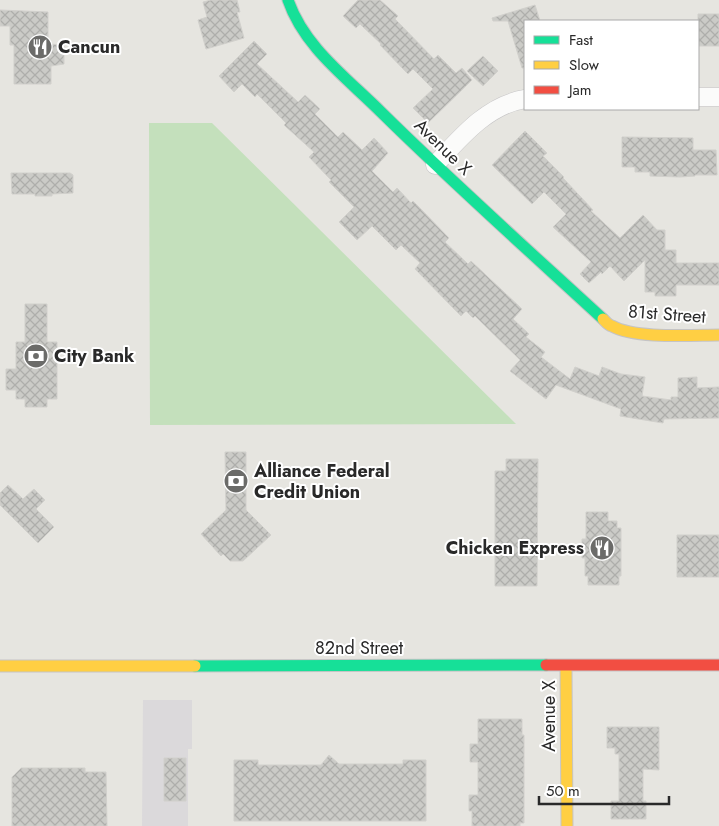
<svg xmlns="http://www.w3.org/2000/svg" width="719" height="826" font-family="Jost,sans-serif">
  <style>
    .industrial { fill: #dbd9db }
    .grass { fill: #c4e0bc }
    .building { fill: url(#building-cross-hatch); stroke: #d1d0cc }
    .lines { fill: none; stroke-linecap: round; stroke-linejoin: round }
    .street-casing { stroke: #c5c4c5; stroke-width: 19 }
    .fast-casing { stroke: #c5c4c5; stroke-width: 13 }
    .slow-casing { stroke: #c5c4c5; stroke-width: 13 }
    .jam-casing { stroke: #c5c4c5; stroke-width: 13 }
    .street { stroke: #fbfbfa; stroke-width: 18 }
    .fast { stroke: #16e098; stroke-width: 11 }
    .slow { stroke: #ffcf43; stroke-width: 11 }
    .jam { stroke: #f24e42; stroke-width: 11 }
    .labels { text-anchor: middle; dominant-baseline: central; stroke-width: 4; stroke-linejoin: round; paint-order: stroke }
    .poi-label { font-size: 18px; font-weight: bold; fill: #292929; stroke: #fff; text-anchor: start }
    .street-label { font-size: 18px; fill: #292929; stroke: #fff }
  </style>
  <defs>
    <pattern id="building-cross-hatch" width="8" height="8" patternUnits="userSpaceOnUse" patternTransform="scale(1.25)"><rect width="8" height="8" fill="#cbcbc7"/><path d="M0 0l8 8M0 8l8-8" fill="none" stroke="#aeaeab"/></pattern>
  </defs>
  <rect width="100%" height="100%" fill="#e6e5e0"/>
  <!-- industrial -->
  <path class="industrial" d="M 143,700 L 192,700 L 192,749 L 188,749 L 188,826 L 142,826 Z"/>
  <!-- grass -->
  <path class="grass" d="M 149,123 L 212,123 L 516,424 L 150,425 Z"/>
  <!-- building -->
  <path class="building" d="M 211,0 L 237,0 L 240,12 L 237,12 L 244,38 L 206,49 L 198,20 L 207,17 L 203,2 Z
    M 358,0 L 380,0 L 398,16 L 395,19 L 434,59 L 438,55 L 456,73 L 462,68 L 472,80 L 428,123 L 413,108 L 433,89 L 413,69 L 408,74 L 380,45 L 381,44 L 360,24 L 356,28 L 343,16 Z
    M 535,5 L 540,21 L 525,21 L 525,68 L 522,68 L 508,21 L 493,21 L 492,18 Z
    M 0,10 L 48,12 L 48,44 L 64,45 L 64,64 L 51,66 L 51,84 L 14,84 L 14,45 L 10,45 L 10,26 L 0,26 Z
    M 698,14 L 719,14 L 719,46 L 698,46 Z
    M 254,41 L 267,54 L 257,64 L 298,102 L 305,95 L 320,109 L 315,114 L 338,137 L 343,132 L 362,150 L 374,138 L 388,153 L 372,171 L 393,192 L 397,188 L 411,203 L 413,201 L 449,238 L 445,242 L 468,264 L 471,261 L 522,309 L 513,319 L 529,334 L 526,337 L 545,352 L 541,357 L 570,379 L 575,367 L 599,376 L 602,367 L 621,374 L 645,377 L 642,396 L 671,400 L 671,397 L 678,397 L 678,378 L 697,377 L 697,388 L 719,387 L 719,418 L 664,419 L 663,423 L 620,416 L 621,409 L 556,385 L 546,399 L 510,371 L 520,360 L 475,316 L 473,318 L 466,311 L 461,316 L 415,269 L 420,263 L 401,245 L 396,250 L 372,226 L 357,240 L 339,222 L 354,207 L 329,182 L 331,180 L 309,157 L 314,152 L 284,125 L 286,123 L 257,94 L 255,97 L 242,84 L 234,92 L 219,76 Z
    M 483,56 L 498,71 L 483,86 L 467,71 Z
    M 525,131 L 547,153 L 543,156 L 564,177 L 563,178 L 593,210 L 591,211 L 620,238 L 643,215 L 657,230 L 665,230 L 665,250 L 676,250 L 676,263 L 719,263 L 719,285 L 676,285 L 676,296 L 655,296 L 655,292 L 645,292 L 645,260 L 624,281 L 610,266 L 602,274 L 601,272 L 589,283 L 580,274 L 591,262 L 553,227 L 566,214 L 544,192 L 532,204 L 492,165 Z
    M 622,137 L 693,138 L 693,150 L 716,150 L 717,175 L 695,175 L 695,176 L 680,177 L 650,176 L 650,172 L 635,172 L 635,167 L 622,167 Z
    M 11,173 L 70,173 L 73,175 L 73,193 L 52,194 L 52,196 L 35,196 L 35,194 L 12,194 Z
    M 25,304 L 47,304 L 47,342 L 57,342 L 57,399 L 47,399 L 47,407 L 25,407 L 25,399 L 16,399 L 16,390 L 6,390 L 6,369 L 16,369 L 16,342 L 25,342 Z
    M 225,452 L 246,452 L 246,510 L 271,535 L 243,561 L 230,561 L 223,554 L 221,556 L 201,534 L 226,510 Z
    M 506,459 L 538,459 L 537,586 L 495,586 L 495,471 L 506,471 Z
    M 8,485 L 23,499 L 34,489 L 45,500 L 36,509 L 54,527 L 38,543 L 0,505 L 0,493 Z
    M 586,512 L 608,512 L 608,521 L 617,521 L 617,528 L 621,528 L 621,576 L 619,576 L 619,585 L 588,585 L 588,576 L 585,576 L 585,558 L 582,558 L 582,539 L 586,539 Z
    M 677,535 L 719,535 L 719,577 L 677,577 Z
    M 478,719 L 522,719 L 522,735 L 524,735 L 524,823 L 520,823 L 520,826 L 472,826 L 472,811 L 469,811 L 469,795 L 478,795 L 478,762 L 470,762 L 470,744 L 478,744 Z
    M 607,727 L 659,727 L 659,770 L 643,769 L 643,801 L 646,801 L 646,819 L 611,819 L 611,801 L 619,801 L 619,754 L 615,754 L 615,748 L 607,748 Z
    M 329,755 L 339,764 L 403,764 L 403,760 L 426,760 L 426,821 L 234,821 L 234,760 L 258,760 L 258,765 L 321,765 Z
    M 164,758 L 186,758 L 186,801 L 164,801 Z
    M 21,768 L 85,768 L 85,772 L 106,772 L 107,826 L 12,826 L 12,777 Z"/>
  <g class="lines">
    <defs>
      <path id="street" d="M 698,97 L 719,97
        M 435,165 C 460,138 487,105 525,99"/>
      <path id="fast" d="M 288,0 C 304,47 347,78 381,112 C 453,183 528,250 603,319
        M 195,666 L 546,665"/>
      <path id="slow" d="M 603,319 C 605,321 608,325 612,326 C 635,339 692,335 719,335
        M 0,666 L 195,666
        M 566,666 L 567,826"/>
      <path id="jam" d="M 546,665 L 719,665"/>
    </defs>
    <!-- street casing -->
    <use href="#street" class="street-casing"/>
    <!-- fast casing -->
    <use href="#fast" class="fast-casing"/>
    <!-- slow casing -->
    <use href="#slow" class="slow-casing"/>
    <!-- jam casing -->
    <use href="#jam" class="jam-casing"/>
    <!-- street -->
    <use href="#street" class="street"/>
    <!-- fast -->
    <use href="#fast" class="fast"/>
    <!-- slow -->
    <use href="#slow" class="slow"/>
    <!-- jam -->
    <use href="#jam" class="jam"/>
  </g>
  <!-- icons -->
  <defs>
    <symbol id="restaurant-disc" viewBox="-11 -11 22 22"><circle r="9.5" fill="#6b6b69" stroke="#fff"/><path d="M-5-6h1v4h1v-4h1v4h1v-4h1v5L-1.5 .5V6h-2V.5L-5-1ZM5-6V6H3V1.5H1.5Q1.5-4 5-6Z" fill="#fff"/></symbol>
    <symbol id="bank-disc" viewBox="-11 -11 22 22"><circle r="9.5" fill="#6b6b69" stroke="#fff"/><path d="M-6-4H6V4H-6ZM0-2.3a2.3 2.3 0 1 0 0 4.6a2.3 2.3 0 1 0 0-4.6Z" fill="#fff"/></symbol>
  </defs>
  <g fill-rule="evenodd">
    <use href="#restaurant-disc" x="26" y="33" width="28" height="28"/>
    <use href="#bank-disc" x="22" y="342" width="28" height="28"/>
    <use href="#bank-disc" x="222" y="467" width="28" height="28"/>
    <use href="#restaurant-disc" x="588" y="534" width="28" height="28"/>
  </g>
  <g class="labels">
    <!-- poi labels -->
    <g class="poi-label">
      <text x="58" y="47">Cancun</text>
      <text x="54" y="356">City Bank</text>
      <text x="254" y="471">Alliance Federal<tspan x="254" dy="21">Credit Union</tspan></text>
      <text x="584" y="548" text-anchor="end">Chicken Express</text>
    </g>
    <!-- street labels -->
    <g class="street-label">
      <text transform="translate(443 147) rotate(44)">Avenue X</text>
      <text transform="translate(667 314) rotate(4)">81st Street</text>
      <text x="359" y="648">82nd Street</text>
      <text transform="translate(549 716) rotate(-90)">Avenue X</text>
    </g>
  </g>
  <!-- legend -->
  <rect x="524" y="20" width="175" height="90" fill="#ffffff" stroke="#a9a9a9"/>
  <rect x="534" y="36" width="25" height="8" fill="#16e098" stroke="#a9a9a9"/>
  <text x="569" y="45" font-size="15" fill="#292929">Fast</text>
  <rect x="534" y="61" width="25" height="8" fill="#ffcf43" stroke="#a9a9a9"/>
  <text x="569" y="70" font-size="15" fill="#292929">Slow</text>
  <rect x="534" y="86" width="25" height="8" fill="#f24e42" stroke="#a9a9a9"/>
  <text x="569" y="95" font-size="15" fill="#292929">Jam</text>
  <!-- scale -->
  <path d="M539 796v8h130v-8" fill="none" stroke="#292929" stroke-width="2.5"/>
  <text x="546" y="796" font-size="15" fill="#292929" stroke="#ffffff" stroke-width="4" paint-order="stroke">50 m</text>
</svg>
